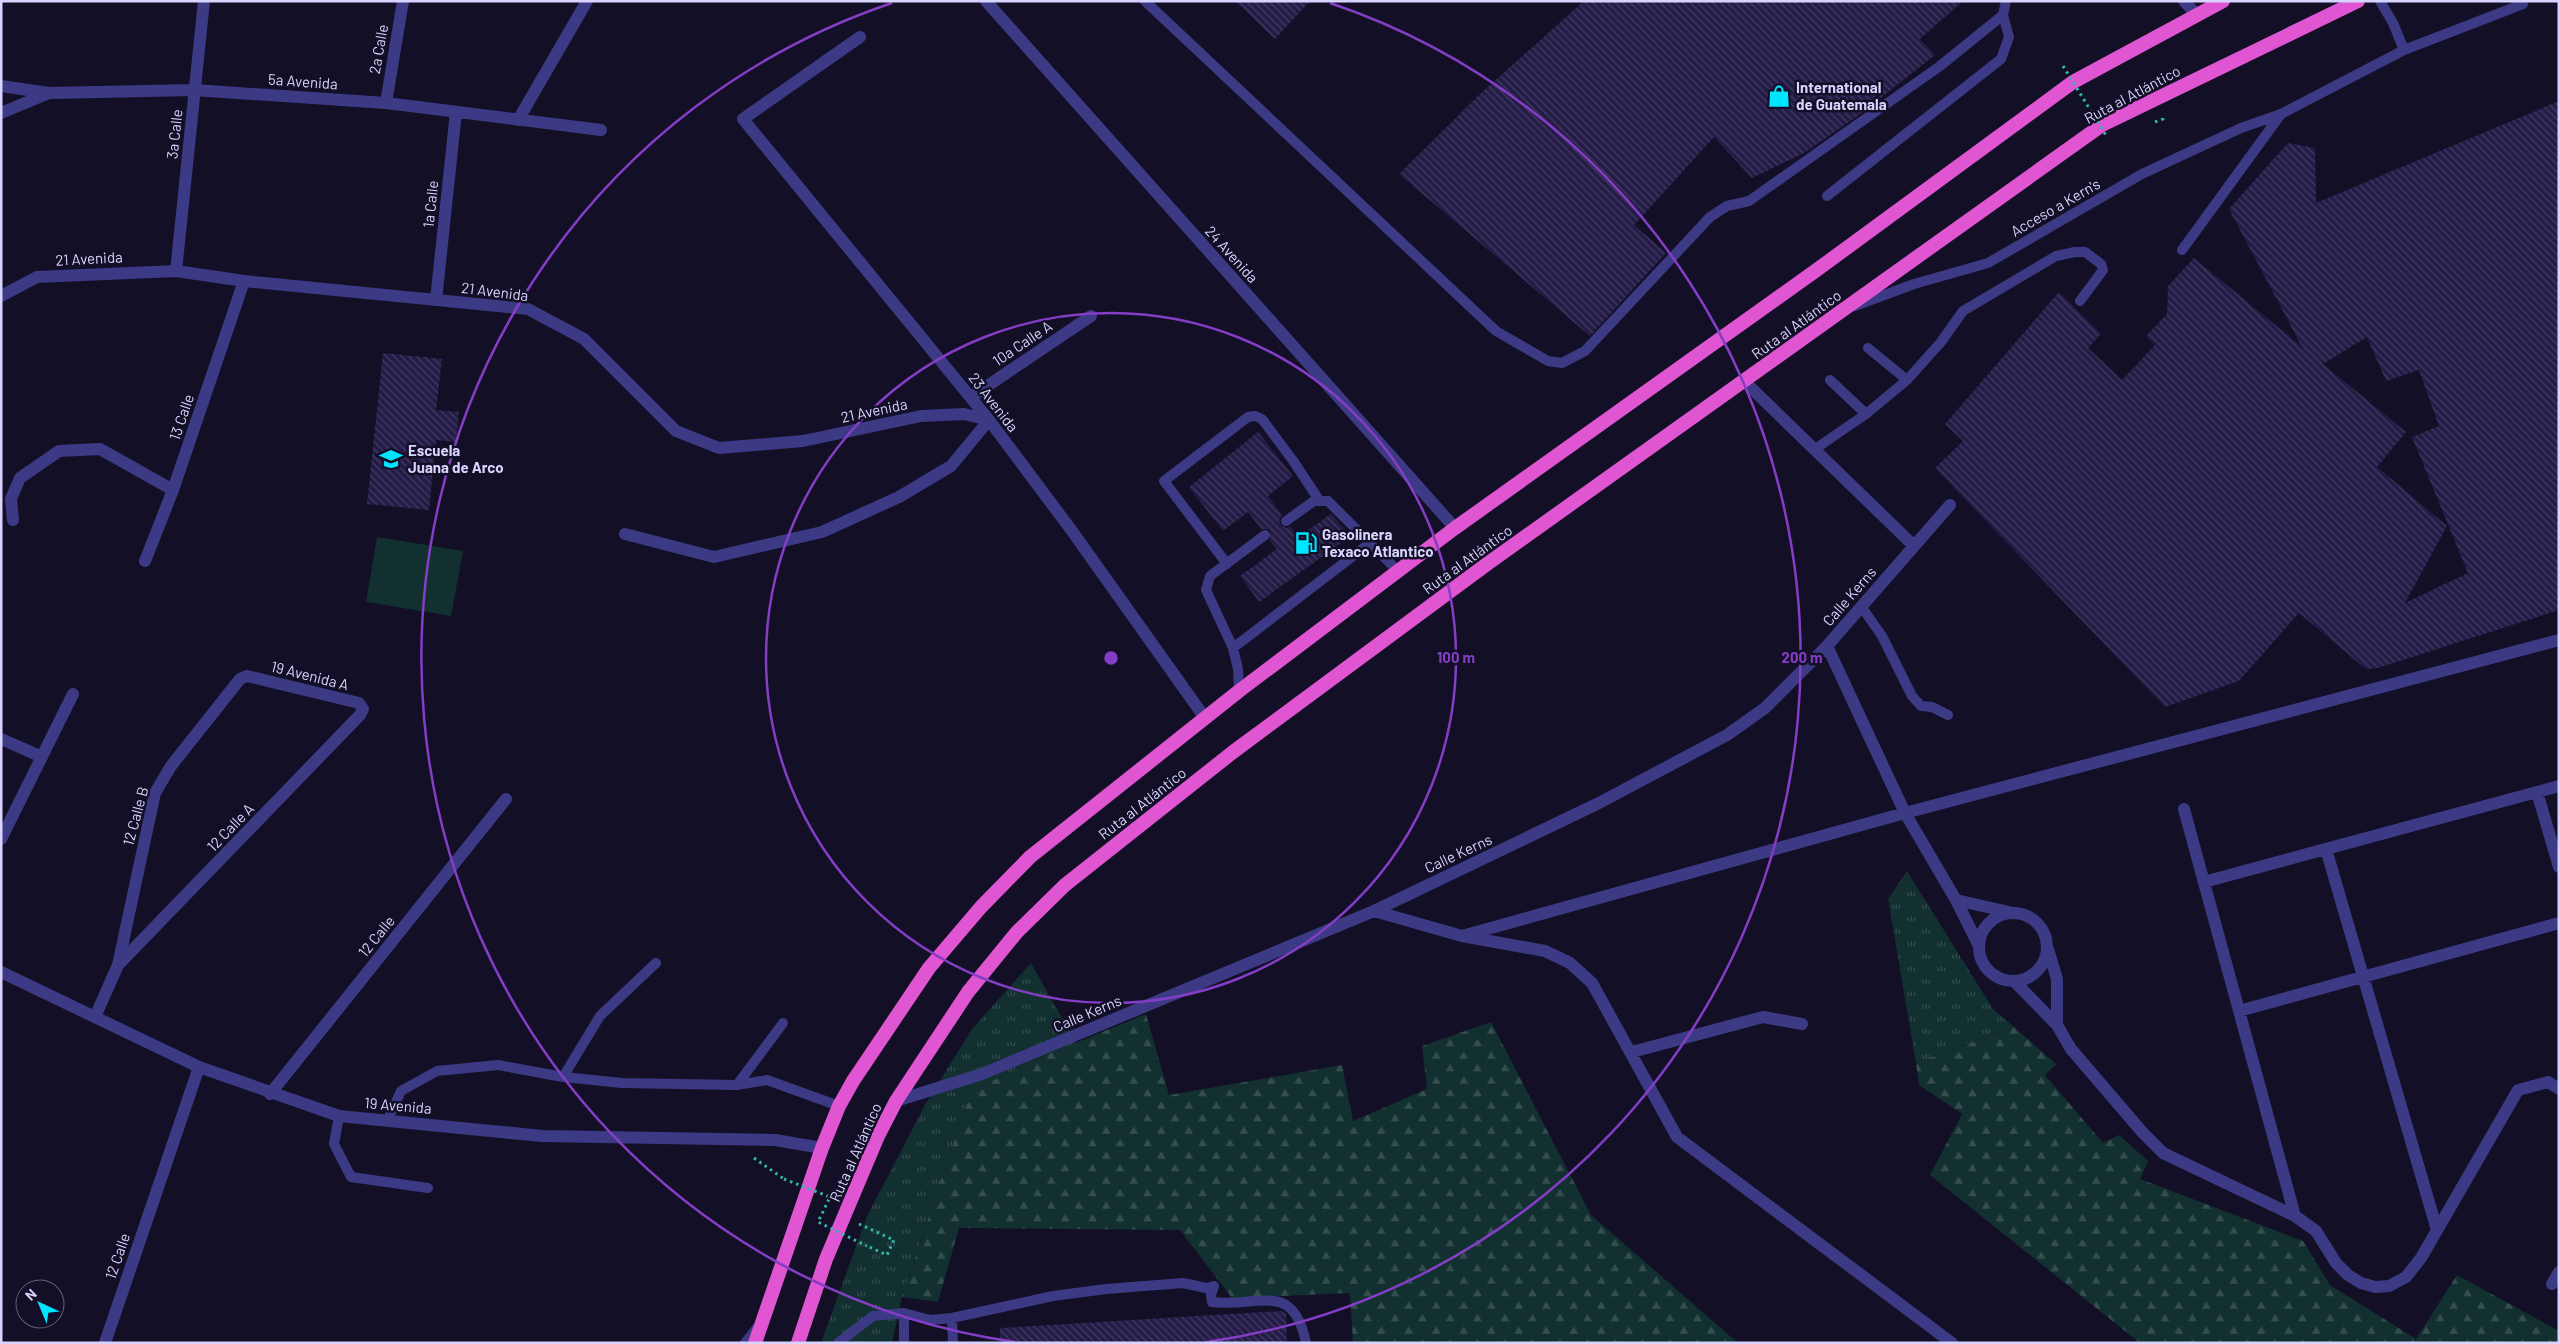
<svg xmlns="http://www.w3.org/2000/svg" width="2560" height="1344" font-family="Barlow,sans-serif">
  <style>
    .grass { fill: url(#grass-tufts) }
    .forest { fill: url(#forest-firs) }
    .pitch { fill: #12302f }
    .building { fill: url(#building-back-hatch); fill-rule: evenodd }
    .lines { fill: none; stroke-linecap: round; stroke-linejoin: round }
    .path { stroke: #2fb8b0; stroke-width: 3; stroke-dasharray: 2.5 4; stroke-linecap: butt }
    .service { stroke: #3d3a85; stroke-width: 10 }
    .minor { stroke: #3d3a85; stroke-width: 12 }
    .tertiary { stroke: #3d3a85; stroke-width: 12 }
    .trunk { stroke: #e055d1; stroke-width: 14 }
    .path-bridge { stroke: #2fb8b0; stroke-width: 3; stroke-dasharray: 2.5 4; stroke-linecap: butt }
    .ring { fill: none; stroke: #843dc5; stroke-width: 2.5 }
    .labels { text-anchor: middle; dominant-baseline: central; stroke-width: 5; stroke-linejoin: round; paint-order: stroke }
    .street-label { font-size: 15px; fill: #d9d4ff; stroke: #130f26 }
    .poi-label { font-size: 15px; font-weight: bold; fill: #d9d4ff; stroke: #130f26; text-anchor: start }
    .centre { fill: #843dc5; stroke: #130f26; stroke-width: 2.5 }
    .ring-label { font-size: 15px; text-anchor: middle; font-weight: bold; fill: #843dc5; stroke: #130f26; stroke-width: 5; stroke-linejoin: round; paint-order: stroke }
  </style>
  <defs>
    <pattern id="grass-tufts" width="24" height="20" patternUnits="userSpaceOnUse" patternTransform="scale(1.25)"><rect width="24" height="20" fill="#12302f"/><path d="M3 7l-1-3M5 7V3M7 7l1-3M15 17l-1-3M17 17v-4M19 17l1-3" fill="none" stroke="#344d4e"/></pattern>
    <pattern id="forest-firs" width="22" height="20" patternUnits="userSpaceOnUse" patternTransform="scale(1.25)"><rect width="22" height="20" fill="#12302f"/><path d="M5 1l3.5 6h-7zM16 11l3.5 6h-7z" fill="#344d4e"/></pattern>
    <pattern id="building-back-hatch" width="6" height="6" patternUnits="userSpaceOnUse" patternTransform="scale(1.25)"><rect width="6" height="6" fill="#241b47"/><path d="M-1 5l2 2M0 0l6 6M5-1l2 2" fill="none" stroke="#433b63"/></pattern>
  </defs>
  <rect width="100%" height="100%" fill="#130f26"/>
  <!-- grass -->
  <path class="grass" d="M 1907,871 L 1993,1009 L 2014,1027 L 1916,1063 L 1888,899 Z
    M 1031,963 L 1076,1043 L 1027,1063 L 989,1083 L 966,1105 L 902,1297 L 892,1343 L 821,1343 L 867,1216 L 926,1103 L 972,1029 Z"/>
  <!-- forest -->
  <path class="forest" d="M 1146,1014 L 1169,1095 L 1342,1065 L 1353,1121 L 1427,1089 L 1422,1046 L 1491,1022 L 1591,1215 L 1738,1343 L 1353,1343 L 1350,1293 L 1232,1298 L 1180,1230 L 959,1228 L 938,1302 L 902,1297 L 966,1105 L 989,1083 L 1027,1063 Z
    M 2014,1027 L 2056,1064 L 2045,1075 L 2103,1143 L 2119,1135 L 2148,1161 L 2140,1179 L 2303,1241 L 2330,1285 L 2416,1339 L 2457,1275 L 2559,1331 L 2559,1343 L 2140,1343 L 1930,1175 L 1962,1114 L 1919,1085 L 1916,1063 Z"/>
  <!-- pitch -->
  <path class="pitch" d="M 377,537 L 463,551 L 451,616 L 366,602 Z"/>
  <!-- building -->
  <path class="building" d="M 1235,1 L 1310,1 L 1275,39 Z
    M 1584,1 L 1963,1 L 1920,39 L 1935,55 L 1859,115 L 1804,153 L 1752,178 L 1714,137 L 1634,225 L 1666,253 L 1590,336 L 1399,174 L 1480,94 Z
    M 2559,101 L 2559,610 L 2378,668 L 2366,669 L 2299,613 L 2239,681 L 2165,707 L 1935,468 L 1963,441 L 1945,424 L 2059,292 L 2101,334 L 2088,348 L 2122,380 L 2155,345 L 2146,336 L 2167,314 L 2168,286 L 2194,258 L 2302,347 L 2229,209 L 2288,143 L 2315,148 L 2316,203 ZM 2367,337 L 2386,381 L 2419,370 L 2439,426 L 2412,437 L 2468,573 L 2405,603 L 2447,526 L 2377,467 L 2406,432 L 2323,364 Z
    M 383,353 L 442,359 L 436,410 L 459,412 L 456,442 L 436,440 L 429,510 L 367,504 Z
    M 1258,432 L 1293,476 L 1268,496 L 1282,515 L 1279,521 L 1281,525 L 1286,528 L 1290,526 L 1298,537 L 1331,514 L 1351,536 L 1259,602 L 1240,576 L 1277,549 L 1269,540 L 1271,531 L 1267,529 L 1261,529 L 1248,512 L 1223,531 L 1189,487 Z
    M 1281,1311 L 1286,1314 L 1287,1343 L 1000,1343 L 1000,1328 Z"/>
  <g class="lines">
    <!-- path -->
    <path class="path" d="M 2155,122 L 2163,119 L 2161,115
      M 754,1158 L 784,1179
      M 859,1224 L 894,1240 L 887,1255 L 867,1246"/>
    <!-- service -->
    <path class="service" d="M 1145,1 L 1496,331 L 1548,361 L 1562,363 L 1585,351 L 1710,217 L 1727,206 L 1749,201 L 1940,66 L 2003,15 L 2006,1
      M 2380,1 L 2393,23 L 2404,50
      M 1827,196 L 2001,59 L 2009,37 L 2003,15
      M 2182,250 L 2281,114 L 2404,50 L 2523,4
      M 1855,306 L 1914,284 L 1988,263 L 2142,174 L 2241,128 L 2281,114
      M 1868,348 L 1907,380
      M 1830,380 L 1866,414
      M 1815,449 L 1866,414 L 1907,380 L 1941,342 L 1963,311 L 2056,256 L 2075,252 L 2085,252 L 2101,264 L 2103,270 L 2080,301
      M 1286,521 L 1314,501 L 1328,501 L 1398,571
      M 1227,564 L 1164,481 L 1248,417 L 1255,416 L 1262,419 L 1294,462 L 1319,500
      M 1861,606 L 1882,636 L 1912,696 L 1921,706 L 1932,707 L 1948,715
      M 1233,648 L 1370,543
      M 1239,691 L 1238,669 L 1233,648 L 1206,590 L 1210,576 L 1265,535
      M 563,1077 L 600,1016 L 656,963
      M 737,1085 L 783,1023
      M 339,1116 L 334,1144 L 351,1177 L 428,1188
      M 387,1121 L 401,1091 L 437,1071 L 498,1065 L 563,1077 L 622,1083 L 737,1085 L 767,1080 L 839,1106
      M 952,1318 L 953,1343
      M 745,1343 L 756,1329
      M 838,1343 L 873,1316 L 904,1313 L 930,1320 L 952,1318 L 1053,1296 L 1106,1289 L 1183,1283 L 1206,1288 L 1214,1286 L 1211,1295 L 1212,1302 C 1259,1308 1293,1279 1306,1343
      M 904,1343 L 904,1313"/>
    <!-- minor -->
    <path class="minor" d="M 986,1 L 1455,528
      M 2184,1 L 2196,14
      M 1,86 L 49,93 L 194,90 L 386,103 L 601,130
      M 386,103 L 403,1
      M 1,113 L 49,93
      M 518,120 L 587,1
      M 176,271 L 204,1
      M 436,300 L 456,112
      M 1745,382 L 1914,546
      M 971,397 L 1091,316
      M 13,520 L 11,499 L 20,478 L 59,451 L 100,449 L 173,490
      M 625,534 L 714,557 L 822,532 L 899,497 L 951,466 L 989,420 L 743,119 L 860,37
      M 145,561 L 173,490 L 244,281
      M 1827,646 L 1905,813 L 1956,900 L 1979,946
      M 1,739 L 42,757
      M 2537,792 L 2559,867
      M 2184,809 L 2295,1216
      M 1,839 L 73,694
      M 2326,849 L 2437,1230
      M 2204,882 L 2559,786
      M 1956,900 L 2009,912
      M 1374,911 L 1462,936 L 1545,951 L 1570,963 L 1592,983 L 1677,1137 L 1952,1343
      M1979 947a34 34 0 1 1 68 0a34 34 0 1 1-68 0Z
      M 1462,936 L 1905,813 L 2559,640
      M 2048,949 L 2057,979 L 2057,1025
      M 2014,981 L 2057,1025 L 2071,1049 L 2143,1133 L 2163,1153 L 2295,1216 L 2316,1231 L 2336,1263 L 2348,1275 L 2361,1283 L 2375,1287 L 2389,1286 L 2406,1277 L 2421,1258 L 2518,1090 L 2548,1082 L 2559,1089
      M 2239,1011 L 2559,923
      M 95,1017 L 118,965 L 155,793 L 171,766 L 240,679 L 247,676 L 359,703 L 363,709 L 360,715 L 118,965
      M 1632,1052 L 1763,1017 L 1802,1024
      M 270,1094 L 506,799
      M 896,1101 L 982,1074 L 1374,911 L 1599,803 L 1727,735 L 1765,708 L 1827,646 L 1950,505
      M 2552,1284 L 2559,1272"/>
    <!-- tertiary -->
    <path class="tertiary" d="M 1,296 L 37,277 L 176,271 L 244,281 L 528,309 L 584,339 L 676,431 L 719,448 L 803,441 L 921,416 L 964,414 L 989,420 L 1072,531 L 1205,718
      M 1,972 L 199,1067 L 339,1116 L 542,1136 L 775,1140 L 822,1148
      M 105,1343 L 199,1067"/>
    <!-- trunk -->
    <path class="trunk" d="M 755,1343 L 822,1148 L 839,1106 L 853,1081 L 929,968 L 981,907 L 1030,857 L 1239,691 L 1455,528 L 1818,269 L 2073,82 L 2223,1
      M 798,1343 L 826,1259 L 878,1136 L 896,1101 L 968,992 L 1017,932 L 1065,885 L 1233,752 L 1487,564 L 2102,125 L 2358,1"/>
    <!-- path-bridge -->
    <path class="path-bridge" d="M 2063,66 L 2107,137
      M 784,1179 L 830,1197 L 818,1222 L 867,1246"/>
  </g>
  <!-- distance rings -->
  <g class="ring">
    <circle cx="1111" cy="658" r="345"/>
    <path d="M1015 1342A691 691 0 0 1 892 3M1330 3A691 691 0 0 1 1207 1342"/>
  </g>
  <!-- icons -->
  <defs>
    <symbol id="shop-bare" viewBox="-9 -9 18 18"><path d="M-5-2.5h2.3a2.7 3.5 0 0 1 5.4 0H5L5.5 6h-11ZM-1.5-2.5h3a1.5 2.3 0 0 0-3 0Z" fill="#00e5ff" stroke="#130f26" stroke-width="2.5" paint-order="stroke"/></symbol>
    <symbol id="school-bare" viewBox="-9 -9 18 18"><path d="M0-5L7-2L0 1L-7-2ZM-4 1L0 2.5L4 1V4Q0 6-4 4Z" fill="#00e5ff" stroke="#130f26" stroke-width="2.5" paint-order="stroke"/></symbol>
    <symbol id="fuel-bare" viewBox="-9 -9 18 18"><path d="M-5.5-6h7V0h2V4h1.3V-2.5L3-4.5l.8-.8L6-3V5H2.5V1h-1V6h-7ZM-4.2-4.7v3.2H.2V-4.7Z" fill="#00e5ff" stroke="#130f26" stroke-width="2.5" paint-order="stroke"/></symbol>
  </defs>
  <g fill-rule="evenodd">
    <use href="#shop-bare" x="1763" y="80" width="32" height="32"/>
    <use href="#school-bare" x="375" y="443" width="32" height="32"/>
    <use href="#fuel-bare" x="1290" y="527" width="32" height="32"/>
  </g>
  <g class="labels">
    <!-- street labels -->
    <g class="street-label">
      <text transform="translate(378 49) rotate(-80)">2a Calle</text>
      <text transform="translate(303 81) rotate(4)">5a Avenida</text>
      <text transform="translate(2132 94) rotate(-28)">Ruta al Atlántico</text>
      <text transform="translate(174 134) rotate(-84)">3a Calle</text>
      <text transform="translate(430 204) rotate(-84)">1a Calle</text>
      <text transform="translate(2055 207) rotate(-30)">Acceso a Kern's</text>
      <text transform="translate(1232 254) rotate(48)">24 Avenida</text>
      <text transform="translate(89 258) rotate(-3)">21 Avenida</text>
      <text transform="translate(495 291) rotate(7)">21 Avenida</text>
      <text transform="translate(1796 324) rotate(-36)">Ruta al Atlántico</text>
      <text transform="translate(1022 343) rotate(-34)">10a Calle A</text>
      <text transform="translate(994 402) rotate(52)">23 Avenida</text>
      <text transform="translate(874 410) rotate(-12)">21 Avenida</text>
      <text transform="translate(181 417) rotate(-71)">13 Calle</text>
      <text transform="translate(1467 559) rotate(-36)">Ruta al Atlántico</text>
      <text transform="translate(1849 596) rotate(-49)">Calle Kerns</text>
      <text transform="translate(310 675) rotate(14)">19 Avenida A</text>
      <text transform="translate(1142 803) rotate(-38)">Ruta al Atlántico</text>
      <text transform="translate(135 816) rotate(-75)">12 Calle B</text>
      <text transform="translate(230 827) rotate(-46)">12 Calle A</text>
      <text transform="translate(1458 853) rotate(-25)">Calle Kerns</text>
      <text transform="translate(376 936) rotate(-51)">12 Calle</text>
      <text transform="translate(1087 1013) rotate(-23)">Calle Kerns</text>
      <text transform="translate(398 1105) rotate(5)">19 Avenida</text>
      <text transform="translate(855 1152) rotate(-66)">Ruta al Atlántico</text>
      <text transform="translate(117 1256) rotate(-71)">12 Calle</text>
    </g>
    <!-- poi labels -->
    <g class="poi-label">
      <text x="1796" y="87">International<tspan x="1796" dy="17">de Guatemala</tspan></text>
      <text x="408" y="450">Escuela<tspan x="408" dy="17">Juana de Arco</tspan></text>
      <text x="1322" y="534">Gasolinera<tspan x="1322" dy="17">Texaco Atlantico</tspan></text>
    </g>
  </g>
  <circle cx="1111" cy="658" r="8" class="centre"/>
  <g class="ring-label">
    <text x="1456" y="663">100 m</text>
    <text x="1802" y="663">200 m</text>
  </g>
  <!-- border -->
  <rect width="2560" height="1344" fill="none" stroke="#d9d4ff" stroke-width="5"/>
  <!-- north arrow -->
  <g transform="translate(40 1304) rotate(316)"><circle r="24" fill="#130f26" stroke="#625e7d"/>
  <path d="M0-4L9 19L0 12L-9 19Z" fill="#00e5ff"/>
  <text y="-8" font-size="14" font-weight="bold" text-anchor="middle" fill="#d9d4ff">N</text>
  </g>
</svg>
